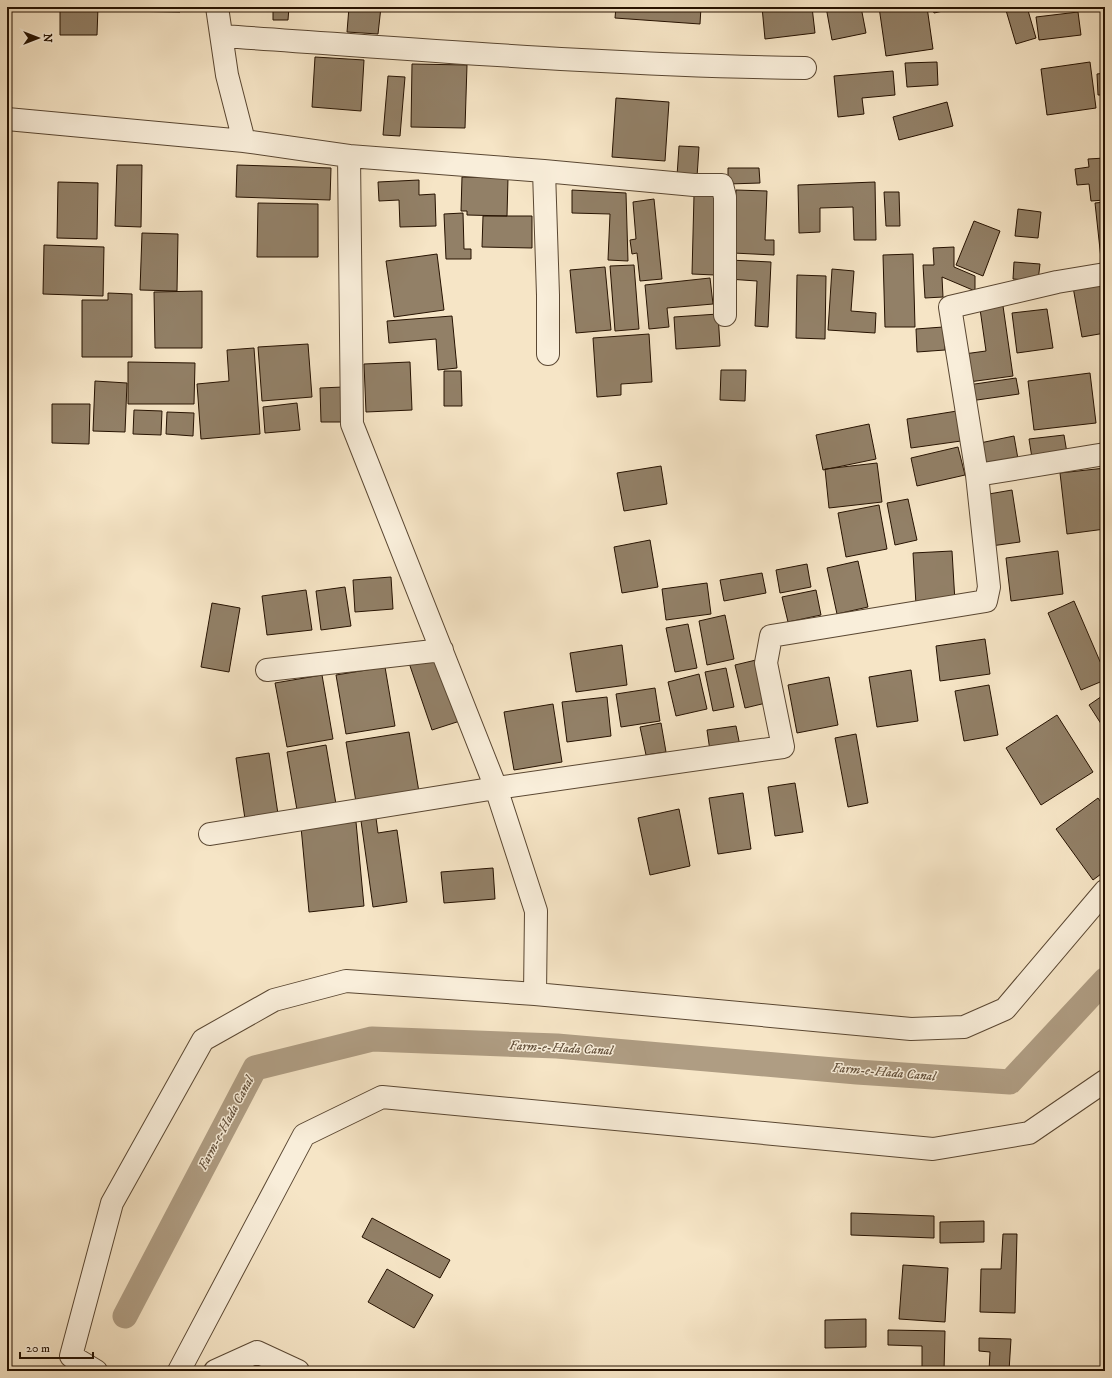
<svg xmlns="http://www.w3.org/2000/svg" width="1112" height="1378" font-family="'IM FELL DW Pica',serif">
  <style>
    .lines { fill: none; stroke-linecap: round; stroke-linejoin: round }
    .canal { stroke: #af9d83; stroke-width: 25 }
    .building { fill: #928067; stroke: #261201 }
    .minor-casing { stroke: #5a4732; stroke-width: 24 }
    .minor { stroke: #f9eeda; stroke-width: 22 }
    .labels { text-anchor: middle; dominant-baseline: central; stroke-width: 3; stroke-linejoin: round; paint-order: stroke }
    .water-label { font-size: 13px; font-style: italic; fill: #64513c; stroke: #f9eeda }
  </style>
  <rect width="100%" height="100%" fill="#f6e5c6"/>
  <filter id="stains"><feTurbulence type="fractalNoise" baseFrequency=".005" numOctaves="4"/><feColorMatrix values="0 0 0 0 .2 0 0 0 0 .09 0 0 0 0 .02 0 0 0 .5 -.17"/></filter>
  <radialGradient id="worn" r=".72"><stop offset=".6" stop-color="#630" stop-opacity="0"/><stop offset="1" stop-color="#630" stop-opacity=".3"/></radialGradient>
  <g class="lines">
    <!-- canal -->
    <path class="canal" d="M 125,1316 L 255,1068 L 372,1039 L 557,1046 L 857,1072 L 1010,1082 L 1105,980"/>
  </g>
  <!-- building -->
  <path class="building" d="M 60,7 L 98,7 L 97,35 L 60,35 Z
    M 118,7 L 180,7 L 180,12 L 118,11 Z
    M 273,7 L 289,7 L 288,20 L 273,20 Z
    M 349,7 L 381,7 L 378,34 L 347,32 Z
    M 616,7 L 701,7 L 700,24 L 615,18 Z
    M 762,7 L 812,7 L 815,33 L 765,39 Z
    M 826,7 L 861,7 L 866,33 L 832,40 Z
    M 879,7 L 927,7 L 933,49 L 886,56 Z
    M 932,7 L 961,7 L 934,13 Z
    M 1005,7 L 1027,7 L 1036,38 L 1016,44 Z
    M 1078,12 L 1081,35 L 1039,40 L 1036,17 Z
    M 315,57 L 364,60 L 361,111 L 312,107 Z
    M 937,62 L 938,85 L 907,87 L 905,63 Z
    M 1090,62 L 1096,108 L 1047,115 L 1041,69 Z
    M 412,64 L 467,65 L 465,128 L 411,127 Z
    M 893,71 L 895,95 L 862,98 L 864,114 L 838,117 L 834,76 Z
    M 1105,73 L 1105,95 L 1098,95 L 1097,74 Z
    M 388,76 L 405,77 L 400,136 L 383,135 Z
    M 616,98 L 669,102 L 665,161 L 612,157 Z
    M 947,102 L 953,126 L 899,140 L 893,117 Z
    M 679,146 L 699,147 L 697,177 L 677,176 Z
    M 1105,158 L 1105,200 L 1091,201 L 1089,184 L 1077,185 L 1075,169 L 1089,167 L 1088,159 Z
    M 117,165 L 142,165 L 141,227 L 115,226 Z
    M 237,165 L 331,168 L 330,200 L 236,197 Z
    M 728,168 L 759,168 L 760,183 L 728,184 Z
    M 462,177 L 508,178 L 507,216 L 467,215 L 467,211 L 461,211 Z
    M 419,180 L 419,195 L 435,194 L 436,226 L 400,227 L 399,200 L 379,201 L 378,182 Z
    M 58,182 L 98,183 L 97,239 L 57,238 Z
    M 875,182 L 876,240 L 854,240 L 853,207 L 820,208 L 820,232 L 799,233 L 798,185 Z
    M 572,190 L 626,193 L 628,261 L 608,260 L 610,214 L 572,213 Z
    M 736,190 L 767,191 L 765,240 L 774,240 L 774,255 L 733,253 Z
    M 884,192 L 899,192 L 900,226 L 886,226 Z
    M 694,195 L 716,196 L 715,275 L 692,274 Z
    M 654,199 L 662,279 L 640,281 L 637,253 L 632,254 L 630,240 L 636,239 L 633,202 Z
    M 1105,202 L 1105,268 L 1102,268 L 1095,203 Z
    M 258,203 L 318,204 L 318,257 L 257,257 Z
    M 1018,209 L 1041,212 L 1038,238 L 1015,236 Z
    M 463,213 L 464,249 L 471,249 L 471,259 L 446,259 L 444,214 Z
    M 483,216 L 532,216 L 532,248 L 482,247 Z
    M 974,221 L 1000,231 L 983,276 L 956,265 Z
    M 142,233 L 178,234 L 177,291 L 140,290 Z
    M 44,245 L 104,247 L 103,296 L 43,294 Z
    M 954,247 L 954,267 L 975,276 L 975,291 L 942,277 L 943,297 L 925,298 L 923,265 L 934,265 L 933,248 Z
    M 437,254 L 444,310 L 394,317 L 386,261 Z
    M 913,254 L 915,327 L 885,327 L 883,255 Z
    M 729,260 L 771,262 L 768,327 L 755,326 L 757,281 L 728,279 Z
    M 1014,262 L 1040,264 L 1038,281 L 1013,279 Z
    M 634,265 L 639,329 L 615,331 L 610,266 Z
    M 605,267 L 611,330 L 576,333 L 570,270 Z
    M 832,269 L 854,271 L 851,311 L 876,313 L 875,333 L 828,330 Z
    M 797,275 L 826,276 L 825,339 L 796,338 Z
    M 710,278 L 713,304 L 667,308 L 669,327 L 649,329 L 645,285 Z
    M 1100,283 L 1105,314 L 1105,333 L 1082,337 L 1073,287 Z
    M 202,291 L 202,348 L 155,348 L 154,292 Z
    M 108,293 L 132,294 L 132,357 L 82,357 L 82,300 L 108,300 Z
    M 1003,306 L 1013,376 L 969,382 L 964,354 L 986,351 L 980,309 Z
    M 1047,309 L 1053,348 L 1017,353 L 1012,313 Z
    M 718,314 L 720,346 L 676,349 L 674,317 Z
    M 452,316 L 457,368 L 438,370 L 436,339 L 389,343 L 387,321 Z
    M 943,327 L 945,350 L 917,352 L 916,329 Z
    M 649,334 L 652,382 L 621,384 L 621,395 L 597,397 L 593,338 Z
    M 308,344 L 312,397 L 262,401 L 258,347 Z
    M 254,348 L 260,434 L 201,439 L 197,384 L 229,381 L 227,350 Z
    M 128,362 L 195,363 L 194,404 L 128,404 Z
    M 410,362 L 412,410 L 366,412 L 364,364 Z
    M 721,370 L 746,370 L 745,401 L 720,400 Z
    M 444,371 L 461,371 L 462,406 L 444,406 Z
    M 1090,373 L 1096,423 L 1034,430 L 1028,381 Z
    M 1016,378 L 1019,394 L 970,401 L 968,385 Z
    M 95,381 L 127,383 L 125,432 L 93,431 Z
    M 343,387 L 344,422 L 321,422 L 320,388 Z
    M 297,403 L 300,430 L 265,433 L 263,407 Z
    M 52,404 L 90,404 L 89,444 L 52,443 Z
    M 134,410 L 162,411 L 161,435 L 133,434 Z
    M 957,411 L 961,441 L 911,448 L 907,419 Z
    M 167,412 L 194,413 L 193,436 L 166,434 Z
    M 869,424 L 876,459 L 823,470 L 816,435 Z
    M 1064,435 L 1067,453 L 1032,458 L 1029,439 Z
    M 1014,436 L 1018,459 L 985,466 L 980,443 Z
    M 958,447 L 965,475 L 917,486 L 911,458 Z
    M 877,463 L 882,502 L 829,508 L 825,469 Z
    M 661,466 L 667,504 L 624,511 L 617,473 Z
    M 1105,468 L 1105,529 L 1067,534 L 1060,473 Z
    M 1012,490 L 1020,542 L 991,546 L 983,495 Z
    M 908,499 L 917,540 L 895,545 L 887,503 Z
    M 879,505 L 887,549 L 846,557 L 838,513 Z
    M 650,540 L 658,587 L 622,593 L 614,547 Z
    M 952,551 L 955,602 L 916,605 L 913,553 Z
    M 1058,551 L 1063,594 L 1011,601 L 1006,558 Z
    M 858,561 L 868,607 L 837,614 L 827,568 Z
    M 807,564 L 811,587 L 780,593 L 776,570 Z
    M 762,573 L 766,593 L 724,601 L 720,580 Z
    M 391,577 L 393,609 L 355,612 L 353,580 Z
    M 707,583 L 711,614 L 666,620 L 662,589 Z
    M 345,587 L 351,626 L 321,630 L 316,591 Z
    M 306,590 L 312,630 L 267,635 L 262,596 Z
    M 816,590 L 821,615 L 788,622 L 782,597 Z
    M 1074,601 L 1105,673 L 1105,680 L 1081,690 L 1048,613 Z
    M 212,603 L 240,608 L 229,672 L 201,667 Z
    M 725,615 L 734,659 L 707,665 L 699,621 Z
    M 688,624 L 697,668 L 675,672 L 666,628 Z
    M 985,639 L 990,674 L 940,681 L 936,646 Z
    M 622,645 L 627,685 L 576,692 L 570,653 Z
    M 437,654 L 460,721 L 432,730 L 409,663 Z
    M 756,660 L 766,703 L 745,708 L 735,665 Z
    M 385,667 L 395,726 L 346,734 L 336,675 Z
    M 726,668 L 734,707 L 713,711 L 705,672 Z
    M 911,670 L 918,721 L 877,727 L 869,677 Z
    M 699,674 L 707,709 L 676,716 L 668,682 Z
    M 322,675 L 333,739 L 287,747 L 275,683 Z
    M 829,677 L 838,725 L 797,733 L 788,685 Z
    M 989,685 L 998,735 L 964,741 L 955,691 Z
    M 655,688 L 660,721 L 621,727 L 616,694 Z
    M 1105,694 L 1105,730 L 1089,705 Z
    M 607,697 L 611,736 L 567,742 L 562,702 Z
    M 553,704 L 562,762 L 514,770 L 504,712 Z
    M 1057,715 L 1093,772 L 1041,805 L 1006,748 Z
    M 661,723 L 666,752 L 646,755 L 640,727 Z
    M 736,726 L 740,746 L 710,751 L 707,730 Z
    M 409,732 L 419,792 L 356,802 L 346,742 Z
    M 856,734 L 868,803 L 848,807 L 835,738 Z
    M 326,745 L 336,804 L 297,810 L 287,752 Z
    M 269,753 L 278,814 L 245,819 L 236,758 Z
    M 795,783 L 803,832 L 775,836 L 768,787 Z
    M 743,793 L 751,849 L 718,854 L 709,798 Z
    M 1098,798 L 1105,808 L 1105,871 L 1093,880 L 1056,829 Z
    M 679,809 L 690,866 L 650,875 L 638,818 Z
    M 376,818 L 378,833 L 397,830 L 407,902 L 373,907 L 361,821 Z
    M 356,822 L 364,906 L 309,912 L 301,827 Z
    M 493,868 L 495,899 L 444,903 L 441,872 Z
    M 851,1213 L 934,1216 L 934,1238 L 851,1235 Z
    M 372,1218 L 450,1260 L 440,1278 L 362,1237 Z
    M 984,1221 L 984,1242 L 940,1243 L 940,1222 Z
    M 1003,1234 L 1017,1234 L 1015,1313 L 980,1312 L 981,1269 L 1001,1269 Z
    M 903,1265 L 948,1268 L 945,1322 L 899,1319 Z
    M 387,1269 L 433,1295 L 414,1328 L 368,1302 Z
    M 866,1319 L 866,1347 L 825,1348 L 825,1320 Z
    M 888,1330 L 945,1331 L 944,1371 L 922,1371 L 922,1346 L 888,1345 Z
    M 979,1338 L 1011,1339 L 1009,1371 L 989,1371 L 990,1352 L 979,1351 Z
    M 851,1368 L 879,1368 L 879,1371 L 851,1371 Z"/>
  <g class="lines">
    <defs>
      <path id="minor" d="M 217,7 L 227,75 L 244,141 L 349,156 L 352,424 L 496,788 L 536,911 L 535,994
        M 222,36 C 417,49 611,66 805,68
        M 7,119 L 244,141
        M 349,156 L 544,171 L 694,185 L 722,185 L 725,197 L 725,315
        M 544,171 L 548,295 L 548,354
        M 977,475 L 1105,454
        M 267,670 L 442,650
        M 210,834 L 496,788 L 783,747 L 766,663 L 771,636 L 986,601 L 989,587 L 977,475 L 950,307 L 1057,282 L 1105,274
        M 96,1371 L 71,1356 L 112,1203 L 203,1040 L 274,1000 L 346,981 L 535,994 L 911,1029 L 964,1027 L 1005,1009 L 1105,891
        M 179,1371 L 304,1135 L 382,1097 L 933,1149 L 1029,1133 L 1105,1081
        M 215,1371 L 257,1352 L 298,1371"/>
    </defs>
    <!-- minor casing -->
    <use href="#minor" class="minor-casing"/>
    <!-- minor -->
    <use href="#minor" class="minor"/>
  </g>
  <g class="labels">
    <!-- water labels -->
    <g class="water-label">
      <text transform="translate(561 1048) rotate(3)">Farm-e-Hada Canal</text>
      <text transform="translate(884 1072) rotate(5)">Farm-e-Hada Canal</text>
      <text transform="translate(226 1123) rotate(-62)">Farm-e-Hada Canal</text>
    </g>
  </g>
  <!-- margin -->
  <rect width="1112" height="1378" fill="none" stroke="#f6e5c6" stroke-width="24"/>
  <rect x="8" y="8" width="1096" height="1362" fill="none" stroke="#261201" stroke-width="2"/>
  <rect x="12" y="12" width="1088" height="1354" fill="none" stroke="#261201"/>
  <!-- north arrow -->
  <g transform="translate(38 38) rotate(90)" stroke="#f9eeda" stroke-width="3" paint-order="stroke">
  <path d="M0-3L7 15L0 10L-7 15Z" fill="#261201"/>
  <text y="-6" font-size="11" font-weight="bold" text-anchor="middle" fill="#261201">N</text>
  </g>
  <!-- scale -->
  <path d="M20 1352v6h73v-6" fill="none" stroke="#261201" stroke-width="2"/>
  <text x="26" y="1352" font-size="12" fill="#261201" stroke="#f9eeda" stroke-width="3" paint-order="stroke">20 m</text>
  <rect width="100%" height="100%" filter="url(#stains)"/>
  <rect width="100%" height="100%" fill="url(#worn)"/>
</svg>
